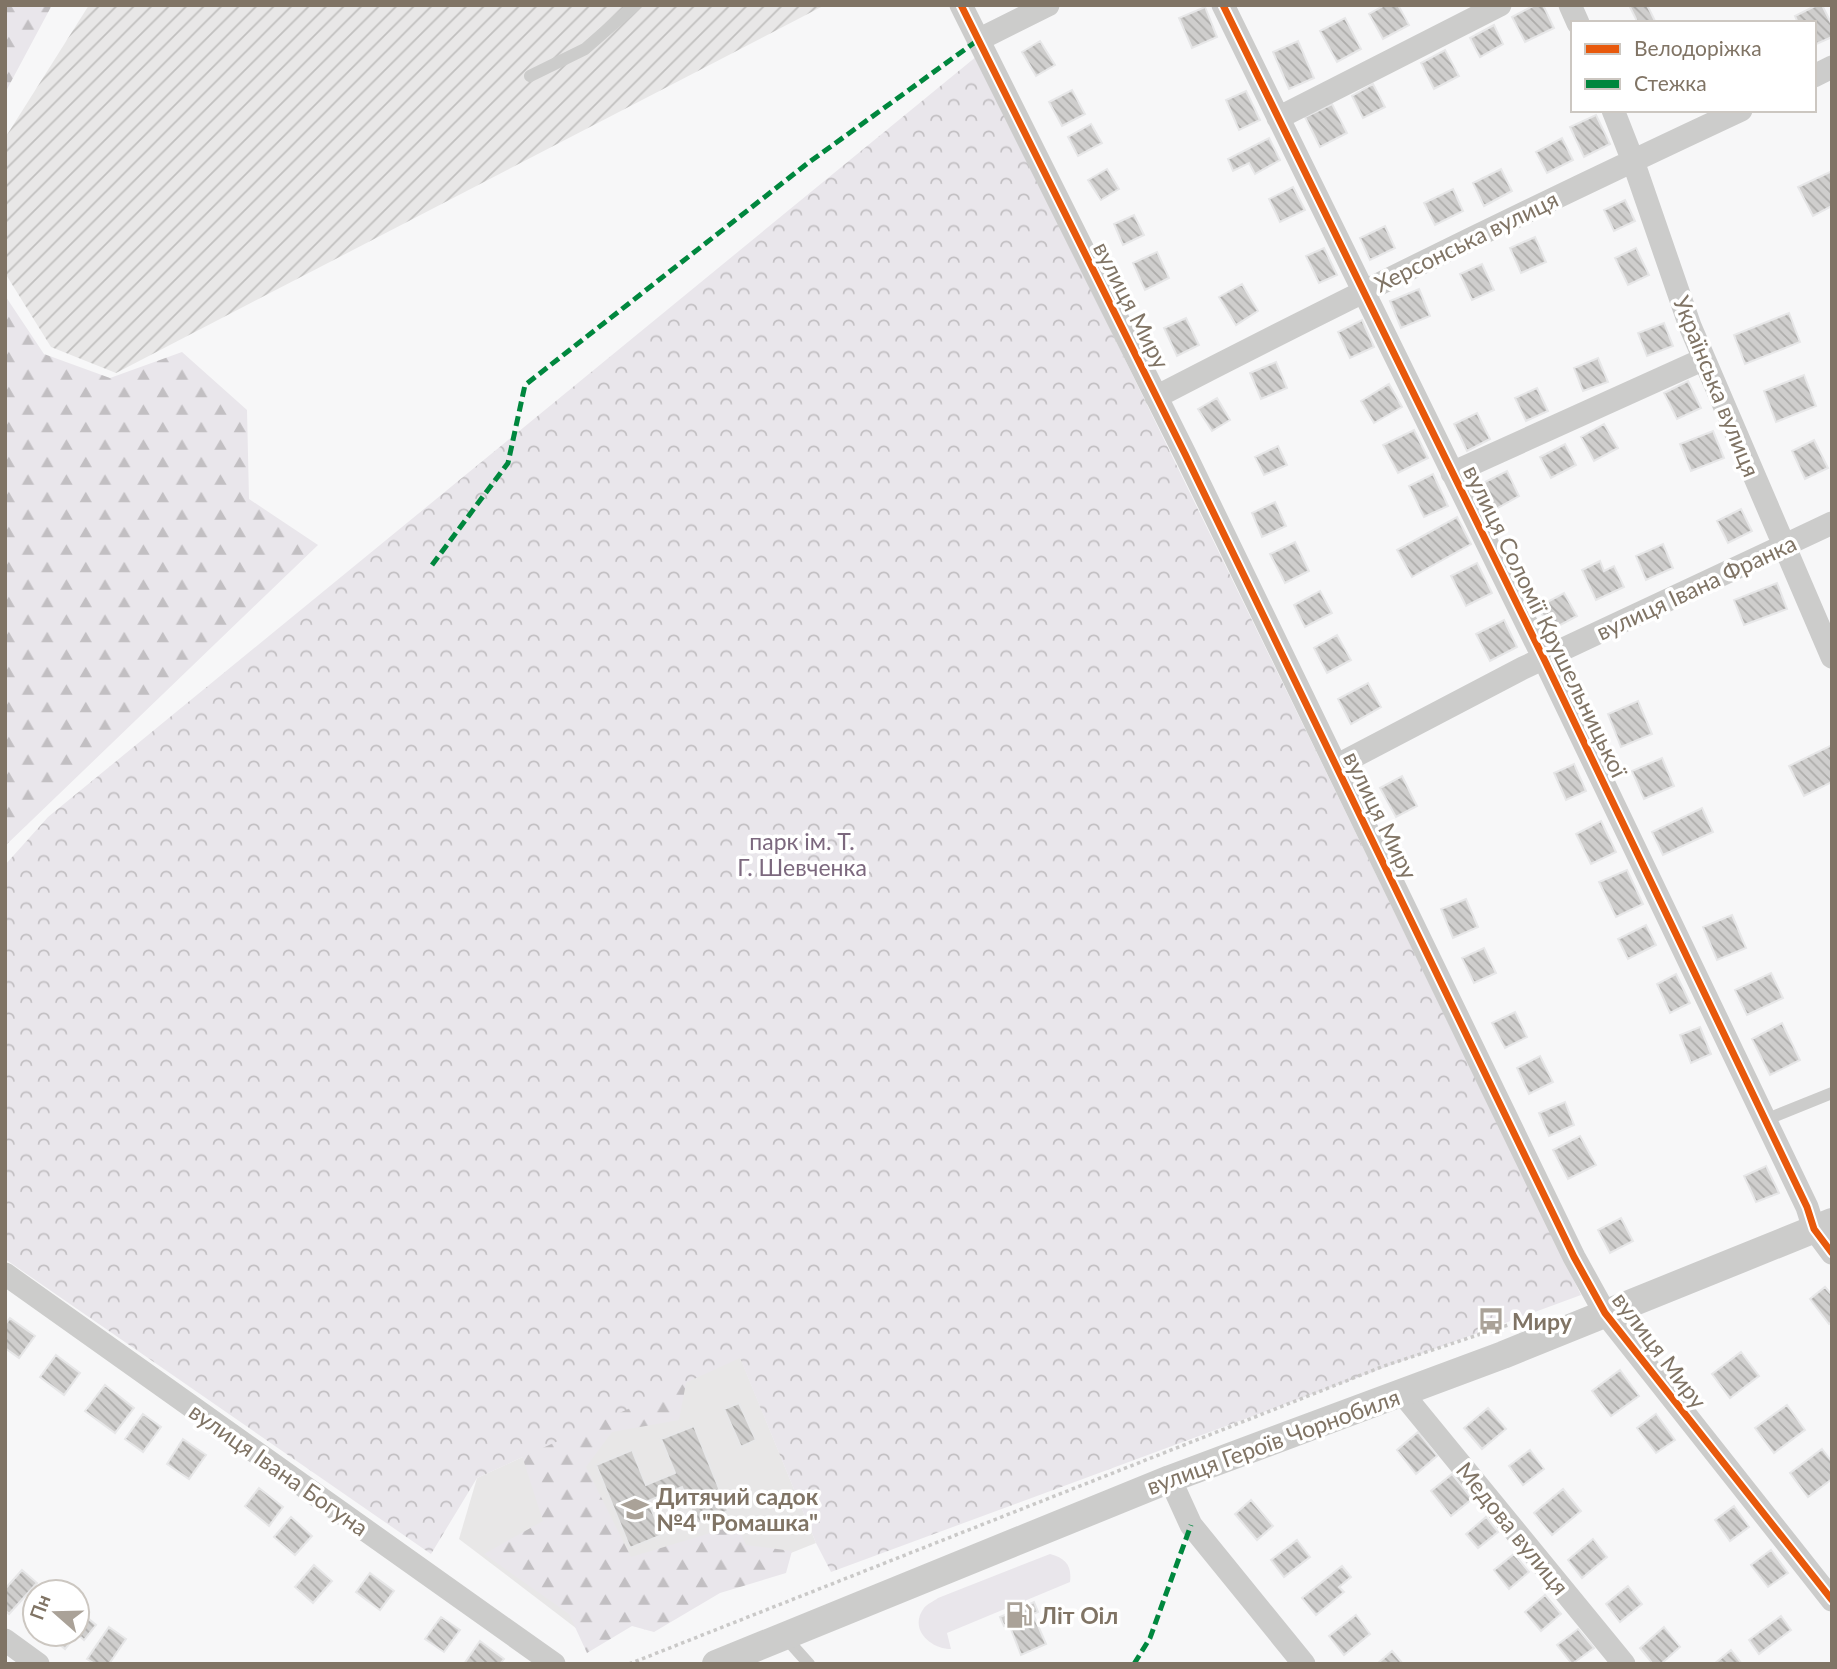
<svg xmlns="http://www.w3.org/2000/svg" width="1837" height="1669" font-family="Lato,sans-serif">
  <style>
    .built { fill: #e8e7e7 }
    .industrial { fill: url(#industrial-furrows) }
    .grass { fill: #e9e6eb }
    .forest { fill: url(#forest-firs) }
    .park { fill: url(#park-crowns) }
    .building { fill: url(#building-back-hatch); stroke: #e7e7e8; stroke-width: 2 }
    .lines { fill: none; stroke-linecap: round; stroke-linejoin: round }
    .path { stroke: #cac9c8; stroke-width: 3.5; stroke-dasharray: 3.5 3.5; stroke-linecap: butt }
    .service { stroke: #cccccb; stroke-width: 12 }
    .minor { stroke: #cccccb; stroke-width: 23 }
    .tertiary { stroke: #cccccb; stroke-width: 28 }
    .quiet { stroke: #00873e; stroke-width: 5; stroke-dasharray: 10 5; stroke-linecap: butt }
    .cycleway-casing { stroke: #fff; stroke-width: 11 }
    .cycleway { stroke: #e8590c; stroke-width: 7 }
    .labels { text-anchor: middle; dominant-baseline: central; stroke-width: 7; stroke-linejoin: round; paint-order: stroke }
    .street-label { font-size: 23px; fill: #807465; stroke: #fff }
    .park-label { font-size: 23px; fill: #7c687e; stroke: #fff }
    .poi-label { font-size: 23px; font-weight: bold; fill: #807465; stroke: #fff; text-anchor: start }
  </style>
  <defs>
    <pattern id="industrial-furrows" width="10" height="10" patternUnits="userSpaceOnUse" patternTransform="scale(1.75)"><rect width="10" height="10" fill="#e8e7e7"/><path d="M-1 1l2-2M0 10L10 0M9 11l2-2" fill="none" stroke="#c1c0bf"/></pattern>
    <pattern id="forest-firs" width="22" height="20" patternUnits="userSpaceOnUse" patternTransform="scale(1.75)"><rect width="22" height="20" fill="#e9e6eb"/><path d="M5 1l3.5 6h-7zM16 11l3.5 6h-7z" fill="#c2bfc2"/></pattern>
    <pattern id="park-crowns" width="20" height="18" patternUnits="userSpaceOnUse" patternTransform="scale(1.75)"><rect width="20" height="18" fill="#e9e6eb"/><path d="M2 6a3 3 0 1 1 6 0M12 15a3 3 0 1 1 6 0" fill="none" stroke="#c2bfc2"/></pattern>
    <pattern id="building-back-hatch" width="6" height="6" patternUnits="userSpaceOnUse" patternTransform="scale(1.75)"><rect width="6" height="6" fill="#cfcecd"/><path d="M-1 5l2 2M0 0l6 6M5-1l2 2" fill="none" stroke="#adacaa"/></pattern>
  </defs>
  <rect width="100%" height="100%" fill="#f7f7f8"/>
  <!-- built -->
  <path class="built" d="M 740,1357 L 816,1543 L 585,1635 L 459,1539 L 477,1478 Z"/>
  <!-- industrial -->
  <path class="industrial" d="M 89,5 L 825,5 L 116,373 L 51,347 L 5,273 L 5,138 Z"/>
  <!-- grass -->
  <path class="grass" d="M 1050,1554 C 1066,1558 1072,1566 1070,1582 L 947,1633 L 951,1649 C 931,1649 908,1629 924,1608 C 927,1604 934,1601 938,1598 Z"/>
  <!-- forest -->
  <path class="forest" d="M 5,5 L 52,5 L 5,93 Z
    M 6,297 L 44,354 L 110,378 L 182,352 L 247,410 L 249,499 L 318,545 L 5,846 Z
    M 687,1378 L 679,1420 L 612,1432 L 586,1467 L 631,1557 L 737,1525 L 746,1545 L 792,1551 L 786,1573 L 720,1593 L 654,1632 L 632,1626 L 587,1653 L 569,1614 L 484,1554 L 543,1521 L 514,1431 Z"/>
  <!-- park -->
  <path class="park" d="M 977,56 L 1581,1295 L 831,1572 L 816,1543 L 740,1358 L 477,1478 L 431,1554 L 5,1259 L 5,865 L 48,817 Z"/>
  <!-- building -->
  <path class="building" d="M 1385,5 L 1398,5 L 1409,25 L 1383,39 L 1369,14 Z
    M 1535,5 L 1543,5 L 1554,28 L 1525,42 L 1512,17 Z
    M 1629,5 L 1647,5 L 1656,23 L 1638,23 Z
    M 1817,5 L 1822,5 L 1832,25 L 1832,37 L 1814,45 L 1814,23 L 1798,23 L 1795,16 Z
    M 1205,7 L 1217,37 L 1192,48 L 1179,18 Z
    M 1345,18 L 1361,49 L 1337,62 L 1320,31 Z
    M 1494,25 L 1503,44 L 1480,57 L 1470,38 Z
    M 1040,41 L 1055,65 L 1036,76 L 1022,52 Z
    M 1298,41 L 1314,78 L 1289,89 L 1273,52 Z
    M 1445,50 L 1459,76 L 1434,89 L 1421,63 Z
    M 1373,84 L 1385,107 L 1363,118 L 1352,96 Z
    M 1072,90 L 1085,114 L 1062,126 L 1049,102 Z
    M 1246,91 L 1260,120 L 1239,130 L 1226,100 Z
    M 1332,104 L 1347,133 L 1320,147 L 1305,117 Z
    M 1596,115 L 1610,144 L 1584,157 L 1570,127 Z
    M 1091,124 L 1102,143 L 1078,156 L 1068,137 Z
    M 1269,138 L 1280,160 L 1255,174 L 1249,163 L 1233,171 L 1228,159 Z
    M 1562,138 L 1573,160 L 1547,173 L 1536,152 Z
    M 1107,169 L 1119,189 L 1101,200 L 1088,180 Z
    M 1501,169 L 1512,191 L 1484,206 L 1473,183 Z
    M 1832,171 L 1832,206 L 1813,216 L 1798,187 Z
    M 1293,187 L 1305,210 L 1280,222 L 1269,199 Z
    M 1453,189 L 1463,211 L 1435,225 L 1424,203 Z
    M 1625,200 L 1635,221 L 1614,231 L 1604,210 Z
    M 1134,215 L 1144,235 L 1123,245 L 1114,224 Z
    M 1385,226 L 1395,248 L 1370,260 L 1360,238 Z
    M 1535,237 L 1546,262 L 1521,273 L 1510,248 Z
    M 1324,248 L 1337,275 L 1319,283 L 1306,256 Z
    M 1636,248 L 1649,275 L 1628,285 L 1615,258 Z
    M 1157,252 L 1169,278 L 1145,290 L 1133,263 Z
    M 1482,264 L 1494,290 L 1472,300 L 1460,274 Z
    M 1242,284 L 1258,311 L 1236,325 L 1219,297 Z
    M 1419,289 L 1430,316 L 1401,328 L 1390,301 Z
    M 1789,313 L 1800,342 L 1745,364 L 1734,335 Z
    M 1186,318 L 1199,345 L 1177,356 L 1164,328 Z
    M 1362,320 L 1374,347 L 1350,358 L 1338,332 Z
    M 1664,323 L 1673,346 L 1647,356 L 1638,333 Z
    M 1598,358 L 1608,382 L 1583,391 L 1574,368 Z
    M 1276,362 L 1287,388 L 1261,399 L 1250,373 Z
    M 1804,375 L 1816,406 L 1776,422 L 1764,391 Z
    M 1688,381 L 1701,408 L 1677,419 L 1664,393 Z
    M 1389,384 L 1402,407 L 1374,423 L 1361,401 Z
    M 1537,388 L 1548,411 L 1526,421 L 1515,398 Z
    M 1217,398 L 1230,420 L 1212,431 L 1198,409 Z
    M 1477,413 L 1490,439 L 1467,451 L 1454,424 Z
    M 1604,424 L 1618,448 L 1594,461 L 1581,437 Z
    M 1414,430 L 1428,458 L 1398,473 L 1383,445 Z
    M 1713,431 L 1724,458 L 1691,471 L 1680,444 Z
    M 1814,440 L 1828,468 L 1805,479 L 1792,451 Z
    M 1565,444 L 1576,465 L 1551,478 L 1540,457 Z
    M 1278,446 L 1287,465 L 1264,475 L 1255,457 Z
    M 1507,471 L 1519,496 L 1494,510 L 1481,484 Z
    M 1433,474 L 1448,506 L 1424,517 L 1409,486 Z
    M 1275,502 L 1286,526 L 1262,537 L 1252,513 Z
    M 1741,509 L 1752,531 L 1728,543 L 1717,521 Z
    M 1457,517 L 1471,544 L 1412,577 L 1397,550 Z
    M 1295,542 L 1309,571 L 1285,583 L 1270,554 Z
    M 1663,544 L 1673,568 L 1646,580 L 1636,556 Z
    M 1600,561 L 1604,571 L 1614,566 L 1624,587 L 1596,600 L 1582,570 Z
    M 1477,563 L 1492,593 L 1466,606 L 1451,576 Z
    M 1777,583 L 1787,609 L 1744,625 L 1734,600 Z
    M 1320,591 L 1332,613 L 1305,627 L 1294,605 Z
    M 1564,593 L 1577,616 L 1551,630 L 1538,607 Z
    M 1504,620 L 1517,647 L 1490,661 L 1476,634 Z
    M 1337,635 L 1351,660 L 1327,673 L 1314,648 Z
    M 1368,683 L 1381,707 L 1351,724 L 1338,699 Z
    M 1638,701 L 1652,734 L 1621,747 L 1608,714 Z
    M 1832,745 L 1832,782 L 1804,796 L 1789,766 Z
    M 1662,758 L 1674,786 L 1644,799 L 1632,771 Z
    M 1574,764 L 1586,791 L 1566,800 L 1554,773 Z
    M 1402,776 L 1417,806 L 1396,817 L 1380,788 Z
    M 1702,808 L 1713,832 L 1663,855 L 1652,832 Z
    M 1601,821 L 1616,852 L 1591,864 L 1576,834 Z
    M 1627,870 L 1643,904 L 1616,917 L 1599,882 Z
    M 1466,899 L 1478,927 L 1453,938 L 1441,909 Z
    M 1732,915 L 1746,948 L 1717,960 L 1703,927 Z
    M 1646,925 L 1656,945 L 1628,959 L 1618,939 Z
    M 1484,948 L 1496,973 L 1474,983 L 1462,958 Z
    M 1771,973 L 1783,998 L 1747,1015 L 1735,990 Z
    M 1676,974 L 1690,1003 L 1670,1013 L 1657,984 Z
    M 1515,1012 L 1527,1037 L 1505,1048 L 1492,1023 Z
    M 1782,1023 L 1800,1060 L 1770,1075 L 1752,1039 Z
    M 1700,1027 L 1711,1054 L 1691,1063 L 1680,1035 Z
    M 1540,1056 L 1553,1082 L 1529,1094 L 1517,1068 Z
    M 1565,1102 L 1574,1125 L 1549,1136 L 1539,1113 Z
    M 1580,1136 L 1596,1165 L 1568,1179 L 1553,1150 Z
    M 1766,1166 L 1779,1193 L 1756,1202 L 1744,1176 Z
    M 1621,1218 L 1633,1241 L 1610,1253 L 1598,1230 Z
    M 1825,1287 L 1832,1295 L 1832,1322 L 1829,1324 L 1810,1299 Z
    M 10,1318 L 35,1336 L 19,1358 L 5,1348 L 5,1325 Z
    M 1741,1352 L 1759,1376 L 1730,1398 L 1712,1374 Z
    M 56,1355 L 80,1373 L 64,1395 L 40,1377 Z
    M 1620,1370 L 1639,1396 L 1611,1416 L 1592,1391 Z
    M 105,1385 L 134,1408 L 115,1433 L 85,1411 Z
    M 739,1403 L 756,1440 L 741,1447 L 724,1409 Z
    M 1787,1405 L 1805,1430 L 1774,1453 L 1755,1428 Z
    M 1488,1408 L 1506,1429 L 1482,1449 L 1464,1428 Z
    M 143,1414 L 161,1427 L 143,1452 L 125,1439 Z
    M 1656,1414 L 1675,1440 L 1656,1453 L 1637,1428 Z
    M 694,1426 L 728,1511 L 697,1524 L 682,1487 L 648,1501 L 662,1535 L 630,1548 L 596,1465 L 632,1450 L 646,1485 L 675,1473 L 661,1439 Z
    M 1418,1432 L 1437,1456 L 1416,1474 L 1397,1450 Z
    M 183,1439 L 206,1455 L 189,1479 L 167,1464 Z
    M 1822,1449 L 1832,1462 L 1832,1479 L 1808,1497 L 1790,1473 Z
    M 1530,1450 L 1544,1469 L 1523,1485 L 1509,1466 Z
    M 1452,1474 L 1472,1499 L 1451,1516 L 1431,1491 Z
    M 259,1488 L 283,1507 L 269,1526 L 245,1506 Z
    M 1563,1489 L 1581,1511 L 1552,1535 L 1534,1513 Z
    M 1251,1500 L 1273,1526 L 1257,1540 L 1235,1514 Z
    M 1734,1506 L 1749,1527 L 1730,1541 L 1715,1520 Z
    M 291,1517 L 312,1536 L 295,1555 L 274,1537 Z
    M 1486,1517 L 1498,1532 L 1478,1548 L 1466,1534 Z
    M 1593,1539 L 1607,1557 L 1582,1578 L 1568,1560 Z
    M 1297,1540 L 1310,1557 L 1284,1577 L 1271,1560 Z
    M 1771,1550 L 1788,1573 L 1768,1587 L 1751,1565 Z
    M 1514,1554 L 1529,1572 L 1509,1589 L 1494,1570 Z
    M 314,1565 L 332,1581 L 313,1603 L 295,1587 Z
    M 1342,1566 L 1351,1577 L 1339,1587 L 1344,1592 L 1316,1615 L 1302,1598 Z
    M 22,1570 L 37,1583 L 9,1614 L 5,1610 L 5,1589 Z
    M 370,1573 L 394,1591 L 380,1610 L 356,1592 Z
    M 1628,1586 L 1642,1604 L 1620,1622 L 1606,1604 Z
    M 1545,1595 L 1561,1614 L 1541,1631 L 1525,1612 Z
    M 1034,1602 L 1038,1612 L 1004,1626 L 1000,1617 Z
    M 77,1609 L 96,1625 L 84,1640 L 77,1634 L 65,1649 L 48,1635 L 77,1634 Z
    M 1033,1614 L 1046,1644 L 1021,1655 L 1009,1624 Z
    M 1356,1615 L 1370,1634 L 1344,1655 L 1329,1636 Z
    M 1781,1616 L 1791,1630 L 1759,1654 L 1749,1640 Z
    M 441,1617 L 460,1630 L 444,1652 L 425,1639 Z
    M 109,1627 L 126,1639 L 109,1664 L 95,1664 L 87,1659 Z
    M 1664,1627 L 1680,1647 L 1661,1664 L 1653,1664 L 1640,1648 Z
    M 1578,1629 L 1594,1648 L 1572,1664 L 1557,1645 Z
    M 480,1641 L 504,1659 L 500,1664 L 464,1664 Z
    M 1731,1650 L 1742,1664 L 1714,1664 Z
    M 1392,1651 L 1403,1664 L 1377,1664 Z"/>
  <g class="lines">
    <!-- path -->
    <path class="path" d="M 629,1664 L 1384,1366 L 1511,1324"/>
    <!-- service -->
    <path class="service" d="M 530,76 L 585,49 L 635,5
      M 1765,1120 L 1832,1093
      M 784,1636 L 809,1664"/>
    <!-- minor -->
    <path class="minor" d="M 961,5 L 1185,454 L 1574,1257 L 1605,1313 L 1832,1600
      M 1223,5 L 1544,659 L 1807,1207 L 1814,1229 L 1832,1253
      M 1570,5 L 1578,23
      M 978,40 L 1048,5
      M 1814,76 L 1832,67
      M 1613,110 L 1633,161 L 1690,326 L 1832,657
      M 1278,118 L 1500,5
      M 1156,397 C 1349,297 1544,202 1741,110
      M 1452,473 L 1704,359
      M 1336,766 L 1523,668 L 1832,523
      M 5,1274 L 554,1664
      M 1402,1393 L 1624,1664
      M 1170,1479 L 1191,1525 L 1304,1664
      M 5,1640 L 38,1664"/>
    <!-- tertiary -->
    <path class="tertiary" d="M 716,1664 L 1170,1479 L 1503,1355 L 1832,1222"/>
    <!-- quiet -->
    <path class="quiet" d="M 432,565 L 508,463 L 525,385 L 808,163 L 978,40
      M 1134,1664 L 1150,1638 L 1191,1525"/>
    <defs>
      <path id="cycleway" d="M 961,5 L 1185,454 L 1574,1257 L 1605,1313 L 1832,1600
        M 1223,5 L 1544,659 L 1807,1207 L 1814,1229 L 1832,1253"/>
    </defs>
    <!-- cycleway casing -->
    <use href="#cycleway" class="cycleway-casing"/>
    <!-- cycleway -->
    <use href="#cycleway" class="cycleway"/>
  </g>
  <!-- icons -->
  <defs>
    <symbol id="bus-bare" viewBox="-9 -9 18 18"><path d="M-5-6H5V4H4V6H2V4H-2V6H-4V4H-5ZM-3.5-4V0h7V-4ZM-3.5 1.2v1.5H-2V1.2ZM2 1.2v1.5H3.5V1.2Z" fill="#aaa298" stroke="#fff" stroke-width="2.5" paint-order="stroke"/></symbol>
    <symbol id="school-bare" viewBox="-9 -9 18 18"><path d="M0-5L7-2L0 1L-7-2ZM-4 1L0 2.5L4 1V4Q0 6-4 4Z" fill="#aaa298" stroke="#fff" stroke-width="2.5" paint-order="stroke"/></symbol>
    <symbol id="fuel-bare" viewBox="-9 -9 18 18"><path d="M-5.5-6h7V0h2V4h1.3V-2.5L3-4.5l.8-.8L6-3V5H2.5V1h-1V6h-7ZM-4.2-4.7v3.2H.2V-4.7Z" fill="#aaa298" stroke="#fff" stroke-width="2.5" paint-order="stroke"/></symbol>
  </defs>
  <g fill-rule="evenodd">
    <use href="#bus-bare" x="1472" y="1302" width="38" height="38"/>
    <use href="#school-bare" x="616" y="1490" width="38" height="38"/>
    <use href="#fuel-bare" x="1000" y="1596" width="38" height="38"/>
  </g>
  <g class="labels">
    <!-- street labels -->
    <g class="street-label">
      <text transform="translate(1466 241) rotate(-26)">Херсонська вулиця</text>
      <text transform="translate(1132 305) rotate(63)">вулиця Миру</text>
      <text transform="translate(1717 386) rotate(68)">Українська вулиця</text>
      <text transform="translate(1696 587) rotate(-25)">вулиця Івана Франка</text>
      <text transform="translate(1546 621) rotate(64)">вулиця Соломії Крушельницької</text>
      <text transform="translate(1381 815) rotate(64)">вулиця Миру</text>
      <text transform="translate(1660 1350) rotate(53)">вулиця Миру</text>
      <text transform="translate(1273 1441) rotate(-20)">вулиця Героїв Чорнобиля</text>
      <text transform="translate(279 1469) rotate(35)">вулиця Івана Богуна</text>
      <text transform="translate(1513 1528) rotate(51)">Медова вулиця</text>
    </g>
    <!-- park labels -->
    <g class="park-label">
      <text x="802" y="841">парк ім. Т.<tspan x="802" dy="26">Г. Шевченка</tspan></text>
    </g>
    <!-- poi labels -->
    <g class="poi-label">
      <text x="1512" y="1321">Миру</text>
      <text x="656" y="1496">Дитячий садок<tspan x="656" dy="26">№4 "Ромашка"</tspan></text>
      <text x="1040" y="1615">Літ Оіл</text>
    </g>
  </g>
  <!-- border -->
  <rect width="1837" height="1669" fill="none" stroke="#807465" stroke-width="14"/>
  <!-- legend -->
  <rect x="1571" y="21" width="245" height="91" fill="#ffffff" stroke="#ccc7c1" stroke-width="2"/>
  <rect x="1585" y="44" width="35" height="10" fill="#e8590c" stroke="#ccc7c1" stroke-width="2"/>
  <text x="1634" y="56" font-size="21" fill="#807465">Велодоріжка</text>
  <rect x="1585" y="79" width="35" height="10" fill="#00873e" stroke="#ccc7c1" stroke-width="2"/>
  <text x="1634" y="91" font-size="21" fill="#807465">Стежка</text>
  <!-- north arrow -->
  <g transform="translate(56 1613) rotate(290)"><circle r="33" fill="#ffffff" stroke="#ccc7c1" stroke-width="2"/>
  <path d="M0-5L12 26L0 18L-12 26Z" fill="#aaa298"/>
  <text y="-10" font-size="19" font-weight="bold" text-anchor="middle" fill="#807465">Пн</text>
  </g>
</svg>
